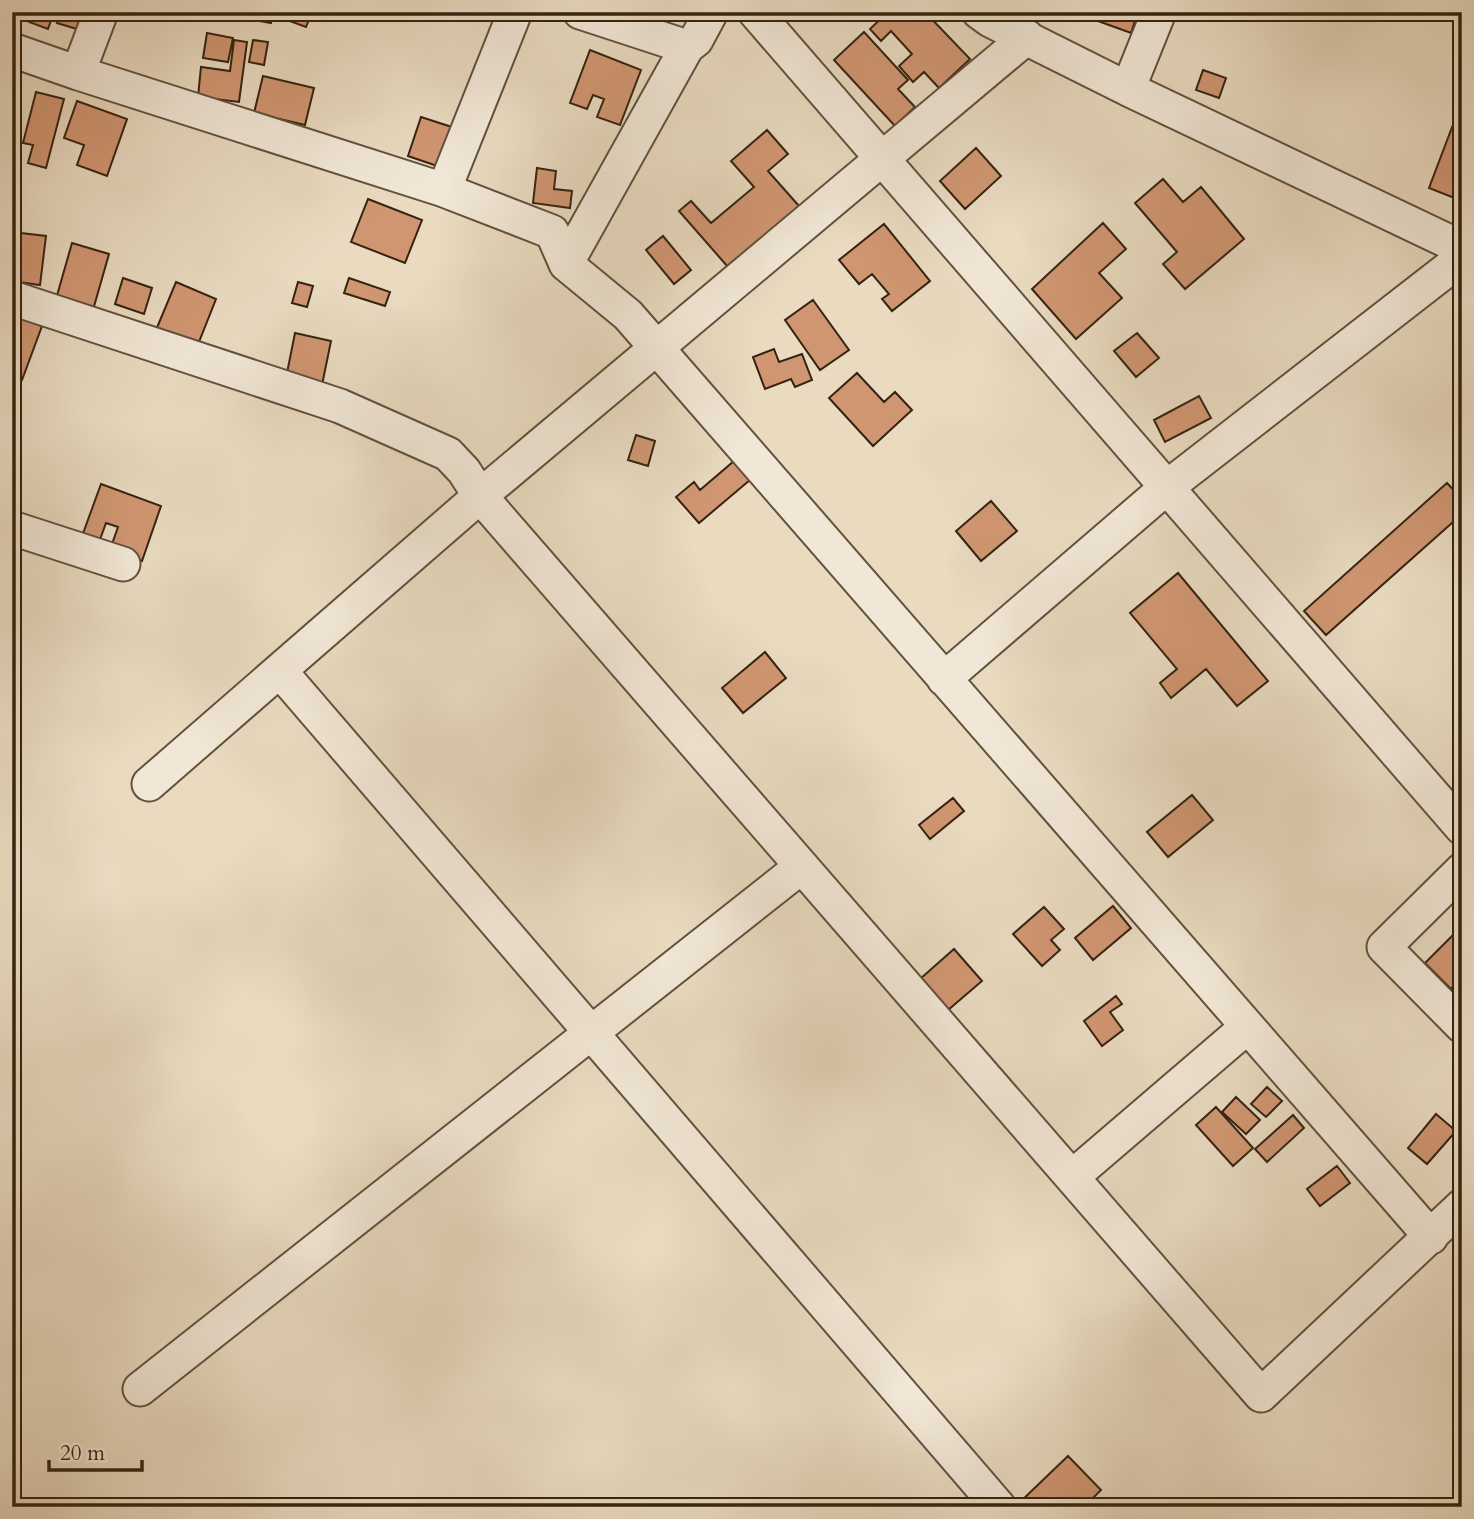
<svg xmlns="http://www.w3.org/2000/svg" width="1474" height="1519" font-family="Cardo,serif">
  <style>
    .building { fill: #d09672; stroke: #352311; stroke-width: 2 }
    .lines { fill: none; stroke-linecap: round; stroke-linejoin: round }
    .minor-casing { stroke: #62513d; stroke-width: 37 }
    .minor { stroke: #f1e7d6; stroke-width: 33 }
  </style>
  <rect width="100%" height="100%" fill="#e9dac0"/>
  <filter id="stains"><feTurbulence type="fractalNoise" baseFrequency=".00286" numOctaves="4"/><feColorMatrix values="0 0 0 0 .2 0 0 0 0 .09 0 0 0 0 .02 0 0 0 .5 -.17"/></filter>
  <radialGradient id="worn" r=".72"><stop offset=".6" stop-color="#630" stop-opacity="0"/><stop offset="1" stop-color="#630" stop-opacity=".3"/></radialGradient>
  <!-- building -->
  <path class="building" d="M 32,12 L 54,12 L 48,29 L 29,22 Z
    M 61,12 L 96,12 L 90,33 L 57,23 Z
    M 256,12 L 273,12 L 271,23 L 254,20 Z
    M 274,12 L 312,12 L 306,27 L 273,15 Z
    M 888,12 L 925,12 L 970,59 L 939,88 L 924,72 L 913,82 L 899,66 L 912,54 L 891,31 L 881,41 L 870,29 Z
    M 1073,12 L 1138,12 L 1131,33 Z
    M 864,32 L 908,80 L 898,89 L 915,107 L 895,126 L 834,60 Z
    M 207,33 L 233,38 L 228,62 L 203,58 Z
    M 234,40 L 247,42 L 239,102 L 198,97 L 201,67 L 230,71 Z
    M 253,40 L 268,42 L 264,65 L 249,62 Z
    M 590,50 L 641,70 L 620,125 L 597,117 L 604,99 L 593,95 L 587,109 L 570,103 Z
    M 1203,70 L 1226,78 L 1219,98 L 1196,90 Z
    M 263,76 L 314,88 L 305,125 L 254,113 Z
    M 36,92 L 64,99 L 46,168 L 28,163 L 33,145 L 23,143 Z
    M 77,101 L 127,119 L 107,176 L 77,165 L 84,145 L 64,138 Z
    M 1462,101 L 1462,201 L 1429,188 Z
    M 421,117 L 458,129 L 446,169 L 408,156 Z
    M 767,130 L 788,154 L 768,171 L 799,206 L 728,267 L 679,211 L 691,201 L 711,223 L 754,187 L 731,161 Z
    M 976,148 L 1001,176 L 965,209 L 940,181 Z
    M 537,168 L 556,171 L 554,189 L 572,191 L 570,208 L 533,203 Z
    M 1163,179 L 1183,202 L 1201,187 L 1244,239 L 1185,289 L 1163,264 L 1177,252 L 1135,203 Z
    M 368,199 L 422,220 L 405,263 L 351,242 Z
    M 1103,223 L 1126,249 L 1099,273 L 1122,298 L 1076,339 L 1032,289 Z
    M 884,224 L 930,281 L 892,311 L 882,299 L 889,294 L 872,274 L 859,284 L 839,260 Z
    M 12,232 L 46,236 L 40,285 L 18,282 L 20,266 L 12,265 Z
    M 663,236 L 691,270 L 674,284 L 646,250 Z
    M 72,243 L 109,254 L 93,310 L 56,299 Z
    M 123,278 L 152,288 L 144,314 L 115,304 Z
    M 349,278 L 390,292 L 385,306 L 344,293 Z
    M 176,282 L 216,299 L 197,347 L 156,330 Z
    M 298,282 L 313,286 L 307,307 L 292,303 Z
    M 813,300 L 849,350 L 820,370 L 785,320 Z
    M 22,318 L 42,326 L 22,380 L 12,376 L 12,344 Z
    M 295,333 L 331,341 L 322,385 L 286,378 Z
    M 1137,333 L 1159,358 L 1136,377 L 1114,351 Z
    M 774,349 L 779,362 L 802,354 L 812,380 L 795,387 L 791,379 L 765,389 L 753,357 Z
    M 857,373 L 884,402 L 895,392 L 912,410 L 873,446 L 829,398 Z
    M 1199,396 L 1211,418 L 1165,442 L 1154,420 Z
    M 636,435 L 655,441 L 648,466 L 628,460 Z
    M 734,461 L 750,480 L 699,523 L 676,497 L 694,482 L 700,490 Z
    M 1447,483 L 1462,499 L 1462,514 L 1326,635 L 1304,611 Z
    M 101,484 L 161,506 L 142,561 L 110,550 L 118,527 L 106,523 L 98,545 L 81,539 Z
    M 991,501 L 1017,531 L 981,561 L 956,531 Z
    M 1178,573 L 1268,681 L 1237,706 L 1206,669 L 1171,698 L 1160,683 L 1177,669 L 1130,613 Z
    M 765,652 L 786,678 L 743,713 L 722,688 Z
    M 1192,795 L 1213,820 L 1168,857 L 1147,832 Z
    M 953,798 L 964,811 L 930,839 L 919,825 Z
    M 1113,906 L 1131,928 L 1093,960 L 1075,938 Z
    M 1044,907 L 1064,929 L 1051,940 L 1060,950 L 1042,966 L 1013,934 Z
    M 1462,926 L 1462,978 L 1451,989 L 1425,963 Z
    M 954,949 L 982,981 L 948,1010 L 920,979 Z
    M 1116,996 L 1122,1004 L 1110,1012 L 1123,1030 L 1102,1046 L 1084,1021 Z
    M 1267,1087 L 1282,1101 L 1266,1117 L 1251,1104 Z
    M 1236,1097 L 1260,1120 L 1246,1134 L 1222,1112 Z
    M 1216,1107 L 1253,1148 L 1233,1166 L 1196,1125 Z
    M 1436,1114 L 1456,1131 L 1427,1164 L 1408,1148 Z
    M 1293,1115 L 1304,1128 L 1267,1162 L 1255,1149 Z
    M 1337,1166 L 1350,1183 L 1320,1206 L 1307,1189 Z
    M 1068,1456 L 1101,1490 L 1084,1507 L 1023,1507 L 1019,1503 Z"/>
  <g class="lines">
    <defs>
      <path id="minor" d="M 580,12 L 687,47
        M 755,12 L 1462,828
        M 979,12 L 990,20 L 1128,89 L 1159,12
        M 12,50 L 78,73 L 444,190 L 552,232 L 566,264 L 628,315 L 1431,1237
        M 78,73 L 101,12
        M 1128,89 L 1462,248
        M 444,190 L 515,12
        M 566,264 L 687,47 L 696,40 L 711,12
        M 12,298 L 340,406 L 448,454 L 464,471 L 480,496 L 1261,1395 L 1462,1206
        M 12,528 L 123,564
        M 280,671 L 999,1507
        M 944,679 L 1166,488 L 1462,258
        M 149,784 L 480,496 L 1027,37
        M 1462,870 L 1384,947 L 1462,1026
        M 1072,1177 L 1247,1027
        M 140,1389 L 801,867"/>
    </defs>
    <!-- minor casing -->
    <use href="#minor" class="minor-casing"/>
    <!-- minor -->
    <use href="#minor" class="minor"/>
  </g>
  <!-- margin -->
  <rect width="1474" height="1519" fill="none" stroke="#e9dac0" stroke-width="42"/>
  <rect x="14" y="14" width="1446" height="1491" fill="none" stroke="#352311" stroke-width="3.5"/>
  <rect x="21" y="21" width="1432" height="1477" fill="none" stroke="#352311" stroke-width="2"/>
  <!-- scale -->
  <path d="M49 1460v10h93v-10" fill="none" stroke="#352311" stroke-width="3.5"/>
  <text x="60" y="1460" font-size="21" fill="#352311" stroke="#f1e7d6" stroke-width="5" paint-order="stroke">20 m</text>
  <rect width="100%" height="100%" filter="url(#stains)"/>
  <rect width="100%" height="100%" fill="url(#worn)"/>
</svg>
